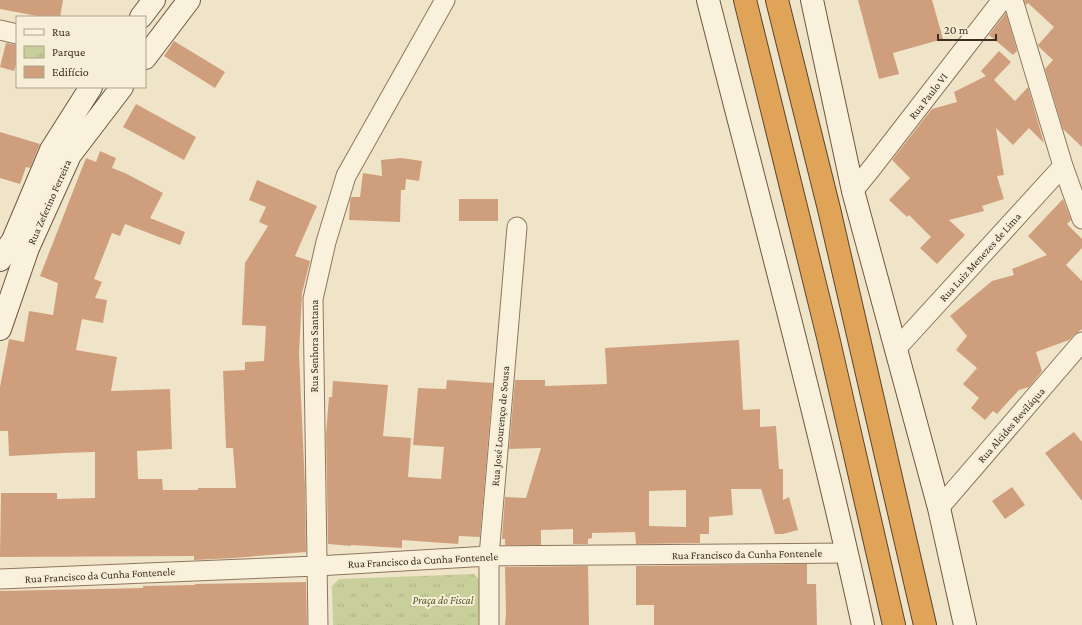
<svg xmlns="http://www.w3.org/2000/svg" width="1082" height="625" font-family="'Crimson Pro',serif">
  <style>
    .park { fill: url(#park-tufts) }
    .building { fill: #cf9f7d; fill-rule: evenodd }
    .lines { fill: none; stroke-linecap: round; stroke-linejoin: round }
    .street-casing { stroke: #8d765c; stroke-width: 21 }
    .secondary-casing { stroke: #6f573f; stroke-width: 24 }
    .highway-casing { stroke: #5b4430; stroke-width: 24 }
    .street { stroke: #faf1dc; stroke-width: 19 }
    .secondary { stroke: #faf1dc; stroke-width: 22 }
    .highway { stroke: #e0a458; stroke-width: 22 }
    .labels { text-anchor: middle; dominant-baseline: central; stroke-width: 4; stroke-linejoin: round; paint-order: stroke }
    .street-label { font-size: 11px; fill: #3d2e20; stroke: #f7eed8 }
    .park-label { font-size: 11px; font-style: italic; fill: #4d5a26; stroke: #f7eed8 }
  </style>
  <defs>
    <pattern id="park-tufts" width="24" height="20" patternUnits="userSpaceOnUse"><rect width="24" height="20" fill="#c9cf9b"/><path d="M3 7l-1-3M5 7V3M7 7l1-3M15 17l-1-3M17 17v-4M19 17l1-3" fill="none" stroke="#aeb285"/></pattern>
  </defs>
  <rect width="100%" height="100%" fill="#f0e4c8"/>
  <!-- park -->
  <path class="park" d="M 474,574 L 480,581 L 483,625 L 333,625 L 332,586 L 339,579 Z"/>
  <!-- building -->
  <path class="building" d="M 0,0 L 63,0 L 60,17 L 43,17 L 0,9 Z
    M 858,0 L 932,0 L 943,39 L 893,53 L 899,74 L 879,79 Z
    M 1024,0 L 1082,0 L 1082,147 L 1063,129 L 1045,69 L 1053,60 L 1039,47 L 1038,45 L 1054,27 L 1028,3 L 1026,5 Z
    M 1006,13 L 1017,51 L 1013,55 L 989,35 Z
    M 174,41 L 225,72 L 215,88 L 164,56 Z
    M 6,43 L 17,45 L 17,61 L 14,71 L 0,67 Z
    M 999,51 L 1011,62 L 994,80 L 1015,101 L 1028,87 L 1044,143 L 1029,128 L 1013,145 L 996,128 L 1004,175 L 997,176 L 1004,199 L 982,206 L 984,211 L 949,220 L 965,235 L 937,264 L 920,248 L 931,237 L 909,215 L 907,217 L 889,200 L 910,178 L 892,160 L 932,109 L 957,102 L 954,92 L 986,76 L 981,71 Z
    M 136,104 L 196,137 L 184,160 L 123,127 Z
    M 0,132 L 40,144 L 30,168 L 26,167 L 20,184 L 0,178 Z
    M 100,151 L 116,158 L 112,168 L 125,173 L 163,193 L 150,218 L 185,232 L 180,245 L 125,224 L 120,236 L 112,233 L 94,279 L 102,282 L 95,298 L 107,300 L 103,323 L 82,319 L 76,350 L 117,357 L 111,391 L 170,389 L 172,449 L 137,451 L 138,479 L 162,479 L 163,490 L 198,490 L 198,488 L 236,488 L 233,448 L 226,448 L 223,371 L 245,370 L 245,362 L 264,361 L 266,326 L 242,325 L 245,263 L 268,226 L 259,222 L 266,207 L 249,200 L 257,180 L 317,206 L 295,256 L 310,261 L 302,293 L 299,354 L 305,486 L 306,552 L 234,558 L 194,560 L 194,556 L 0,557 L 1,493 L 57,493 L 57,499 L 95,498 L 95,452 L 63,453 L 9,456 L 8,431 L 0,431 L 0,387 L 9,339 L 24,342 L 29,311 L 53,315 L 58,283 L 40,276 L 86,158 L 96,162 Z
    M 401,158 L 422,161 L 419,181 L 406,179 L 405,190 L 401,190 L 400,222 L 349,220 L 350,201 L 351,197 L 360,197 L 363,173 L 382,176 L 381,160 Z
    M 459,199 L 498,199 L 498,221 L 459,221 Z
    M 1063,199 L 1071,220 L 1067,224 L 1082,239 L 1082,248 L 1066,265 L 1082,281 L 1082,329 L 1074,335 L 1069,340 L 1036,352 L 1042,371 L 1029,387 L 1019,390 L 997,414 L 993,411 L 985,420 L 971,408 L 979,398 L 963,384 L 977,368 L 956,350 L 967,336 L 950,316 L 992,281 L 1014,275 L 1012,269 L 1047,255 L 1028,236 Z
    M 739,340 L 743,410 L 760,409 L 760,427 L 776,426 L 779,469 L 783,469 L 783,500 L 789,497 L 798,530 L 783,534 L 775,534 L 761,489 L 731,489 L 733,515 L 709,517 L 709,534 L 700,534 L 700,543 L 636,544 L 635,532 L 592,533 L 592,538 L 588,539 L 588,544 L 573,544 L 573,529 L 541,530 L 541,545 L 505,545 L 505,539 L 502,539 L 505,497 L 526,498 L 541,448 L 509,449 L 515,380 L 545,380 L 545,386 L 607,384 L 605,348 ZM 686,490 L 686,527 L 649,526 L 649,491 Z
    M 447,380 L 493,383 L 480,537 L 459,536 L 458,544 L 402,540 L 402,548 L 351,545 L 351,546 L 328,544 L 326,434 L 329,397 L 332,397 L 333,381 L 388,385 L 383,436 L 411,438 L 408,477 L 441,479 L 444,447 L 413,445 L 418,388 L 446,389 Z
    M 1074,432 L 1082,442 L 1082,501 L 1045,453 Z
    M 1012,487 L 1025,505 L 1005,519 L 992,501 Z
    M 807,564 L 807,584 L 816,584 L 817,625 L 654,625 L 654,605 L 636,605 L 636,566 Z
    M 588,566 L 589,625 L 505,625 L 506,614 L 505,567 Z
    M 306,582 L 307,625 L 0,625 L 0,591 L 143,588 L 143,586 L 195,585 L 195,584 Z"/>
  <g class="lines">
    <defs>
      <path id="street" d="M 1013,0 L 1063,166 L 1082,219
        M 0,30 L 17,34
        M 853,191 L 871,169 L 1002,0
        M 896,349 L 1063,166
        M 939,508 L 1082,342
        M 0,579 L 317,566 L 489,556 L 847,553
        M 318,625 L 313,299 L 326,242 L 346,176 L 445,0
        M 489,625 L 489,556 L 517,227"/>
      <path id="secondary" d="M 708,0 C 761,208 817,415 863,625
        M 812,0 L 853,191 L 939,508 L 965,625
        M 141,17 L 154,0
        M 145,58 L 189,0
        M 0,260 L 13,240 L 51,150 L 91,87
        M 0,329 L 28,248 L 70,155 L 122,87"/>
      <path id="highway" d="M 745,0 L 828,337 L 894,625
        M 777,0 L 829,209 L 925,625"/>
    </defs>
    <!-- street casing -->
    <use href="#street" class="street-casing"/>
    <!-- secondary casing -->
    <use href="#secondary" class="secondary-casing"/>
    <!-- highway casing -->
    <use href="#highway" class="highway-casing"/>
    <!-- street -->
    <use href="#street" class="street"/>
    <!-- secondary -->
    <use href="#secondary" class="secondary"/>
    <!-- highway -->
    <use href="#highway" class="highway"/>
  </g>
  <g class="labels">
    <!-- street labels -->
    <g class="street-label">
      <text transform="translate(928 96) rotate(-52)">Rua Paulo VI</text>
      <text transform="translate(49 202) rotate(-66)">Rua Zeferino Ferreira</text>
      <text transform="translate(980 257) rotate(-48)">Rua Luiz Menezes de Lima</text>
      <text transform="translate(314 346) rotate(-90)">Rua Senhora Santana</text>
      <text transform="translate(1011 425) rotate(-49)">Rua Alcides Beviláqua</text>
      <text transform="translate(500 426) rotate(-85)">Rua José Lourenço de Sousa</text>
      <text transform="translate(747 554) rotate(-1)">Rua Francisco da Cunha Fontenele</text>
      <text transform="translate(423 560) rotate(-3)">Rua Francisco da Cunha Fontenele</text>
      <text transform="translate(100 575) rotate(-3)">Rua Francisco da Cunha Fontenele</text>
    </g>
    <!-- park labels -->
    <g class="park-label">
      <text x="443" y="600">Praça do Fiscal</text>
    </g>
  </g>
  <!-- legend -->
  <rect x="16" y="16" width="130" height="72" fill="#f7eed8" stroke="#ada18e"/>
  <rect x="24" y="29" width="20" height="6" fill="#faf1dc" stroke="#ada18e"/>
  <text x="52" y="36" font-size="12" fill="#3d2e20">Rua</text>
  <rect x="24" y="46" width="20" height="12" fill="url(#park-tufts)" stroke="#ada18e"/>
  <text x="52" y="56" font-size="12" fill="#3d2e20">Parque</text>
  <rect x="24" y="66" width="20" height="12" fill="#cf9f7d" stroke="#ada18e"/>
  <text x="52" y="76" font-size="12" fill="#3d2e20">Edifício</text>
  <!-- scale -->
  <path d="M938 34v6h58v-6" fill="none" stroke="#3d2e20" stroke-width="2"/>
  <text x="944" y="34" font-size="12" fill="#3d2e20" stroke="#f7eed8" stroke-width="3" paint-order="stroke">20 m</text>
</svg>
